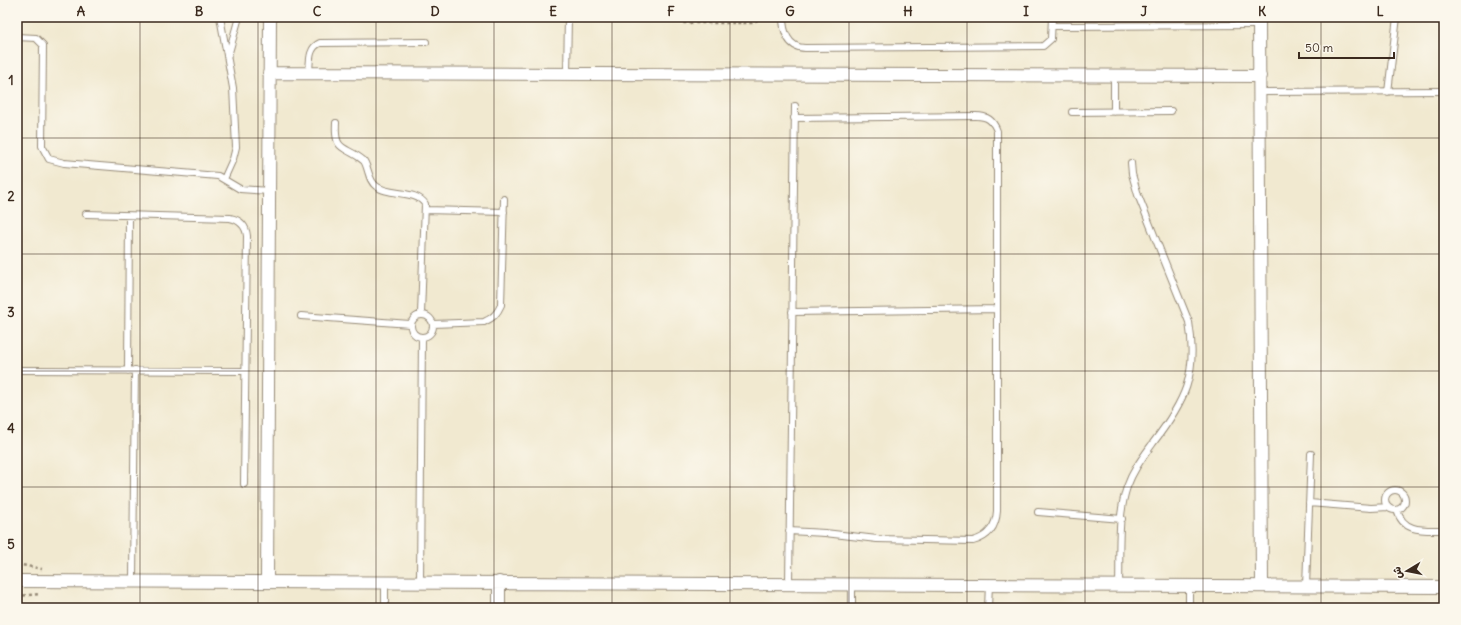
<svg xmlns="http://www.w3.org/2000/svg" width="1461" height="625" font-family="Delius,'Playpen Sans Arabic',sans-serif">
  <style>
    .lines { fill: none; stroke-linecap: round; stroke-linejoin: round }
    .lane-casing { stroke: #968a77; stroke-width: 8 }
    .street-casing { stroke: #968a77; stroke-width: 14 }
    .path { stroke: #968a77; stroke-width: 2.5; stroke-dasharray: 3 3; stroke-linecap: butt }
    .lane { stroke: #fff; stroke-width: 6 }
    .street { stroke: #fff; stroke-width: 12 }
    .grid { fill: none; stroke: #3b2a1e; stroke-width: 1; stroke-opacity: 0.55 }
    .neatline { fill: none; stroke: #3b2a1e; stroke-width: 1.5 }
    .grid-label { font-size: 13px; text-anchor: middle; font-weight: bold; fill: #3b2a1e }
  </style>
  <rect width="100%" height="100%" fill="#fbf7ec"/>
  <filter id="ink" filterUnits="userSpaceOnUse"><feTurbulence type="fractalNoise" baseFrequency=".025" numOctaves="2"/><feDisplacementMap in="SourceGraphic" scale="8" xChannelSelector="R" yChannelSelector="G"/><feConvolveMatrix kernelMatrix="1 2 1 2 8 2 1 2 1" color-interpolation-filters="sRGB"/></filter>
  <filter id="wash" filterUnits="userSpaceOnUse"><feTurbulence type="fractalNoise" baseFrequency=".012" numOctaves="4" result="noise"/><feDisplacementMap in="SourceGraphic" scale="16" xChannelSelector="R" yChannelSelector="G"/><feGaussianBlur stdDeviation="0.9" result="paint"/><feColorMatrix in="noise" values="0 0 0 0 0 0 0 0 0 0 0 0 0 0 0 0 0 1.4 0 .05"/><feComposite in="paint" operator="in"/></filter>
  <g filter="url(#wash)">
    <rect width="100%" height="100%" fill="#f1e9d0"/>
  </g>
  <g filter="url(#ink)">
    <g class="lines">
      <defs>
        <path id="lane" d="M 220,17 L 233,88 L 236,147 L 233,159 L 224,179
          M 783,17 C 783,31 788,48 805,48 L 1043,46 L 1051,39 L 1052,17
          M 1052,26 L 1259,25
          M 17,37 L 36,38 L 43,45 L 42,146 L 49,159 L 64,163 L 218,176 L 240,189 L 269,191
          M 228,56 L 239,17
          M 309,73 C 310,62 308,48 320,43 L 426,42
          M 567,74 L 568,17
          M 1260,92 L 1444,91
          M 1388,92 L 1397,17
          M 1072,112 L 1171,111
          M 1114,112 L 1114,76
          M 336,123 C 334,154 346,145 364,161 C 369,169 368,180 376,186 C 388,196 417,190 425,204 L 421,314
          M 426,210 L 504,212
          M 86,214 L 230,218 C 240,220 246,226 247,236 L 244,484
          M 792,312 L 997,309
          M411 326a11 11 0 1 1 22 0a11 11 0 1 1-22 0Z
          M 301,316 L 410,324
          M 433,324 L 484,322 C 493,318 497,314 501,305 L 504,199
          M 17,370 L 245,371
          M 128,371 L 129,216
          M1385 500a10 10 0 1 1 20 0a10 10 0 1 1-20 0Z
          M 1309,503 L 1371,508 L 1388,507
          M 1397,510 C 1403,533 1424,530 1444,530
          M 1038,512 L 1122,519
          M 789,531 L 825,533 L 877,539 L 973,541 C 988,537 996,527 997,511 L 997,131 C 993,120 987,116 976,116 L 794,118
          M 133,581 L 135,370
          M 420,582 L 422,337
          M 789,584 L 795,106
          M 852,584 L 852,608
          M 1119,585 C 1120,555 1117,516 1127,487 C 1133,470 1143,457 1153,443 C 1185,401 1198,375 1189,322 L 1138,195 L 1132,174 L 1131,163
          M 1306,586 L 1311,454
          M 385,608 L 385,582
          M 988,608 L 989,584
          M 1189,608 L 1189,585"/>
        <path id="street" d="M 1259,17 L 1262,585
          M 269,73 L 1260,76
          M 17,581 L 1444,587
          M 267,582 L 270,17
          M 499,608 L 499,582"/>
      </defs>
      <!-- lane casing -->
      <use href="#lane" class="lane-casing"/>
      <!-- street casing -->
      <use href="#street" class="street-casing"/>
      <!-- path -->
      <path class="path" d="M 673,17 L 683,23 L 752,23 L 763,17
        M 17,564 L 42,569
        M 17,596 L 40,594"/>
      <!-- lane -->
      <use href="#lane" class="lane"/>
      <!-- street -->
      <use href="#street" class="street"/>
    </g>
  </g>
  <!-- grid -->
  <path class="grid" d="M 140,17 L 140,608M 258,17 L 258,608M 376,17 L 376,608M 494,17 L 494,608M 612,17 L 612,608M 730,17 L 730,608M 849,17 L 849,608M 967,17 L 967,608M 1085,17 L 1085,608M 1203,17 L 1203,608M 1321,17 L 1321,608M 17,138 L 1444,138M 17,254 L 1444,254M 17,371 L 1444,371M 17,487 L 1444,487"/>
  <!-- margin -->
  <rect width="1461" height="625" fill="none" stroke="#fbf7ec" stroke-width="44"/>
  <!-- north arrow -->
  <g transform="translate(1407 571) rotate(260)" stroke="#fbf7ec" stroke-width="3" paint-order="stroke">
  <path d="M0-3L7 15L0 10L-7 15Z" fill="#3b2a1e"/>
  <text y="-6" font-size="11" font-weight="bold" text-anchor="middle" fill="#3b2a1e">ش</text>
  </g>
  <!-- scale -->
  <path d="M1299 52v6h95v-6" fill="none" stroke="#3b2a1e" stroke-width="2"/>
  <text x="1305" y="52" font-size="12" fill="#3b2a1e" stroke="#fbf7ec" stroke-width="3" paint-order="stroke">50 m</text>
  <rect x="22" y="22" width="1417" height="581" class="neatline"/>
  <g class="grid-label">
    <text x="81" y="16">A</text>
    <text x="199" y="16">B</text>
    <text x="317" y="16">C</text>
    <text x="435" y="16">D</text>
    <text x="553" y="16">E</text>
    <text x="671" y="16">F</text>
    <text x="790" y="16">G</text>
    <text x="908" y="16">H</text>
    <text x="1026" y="16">I</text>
    <text x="1144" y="16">J</text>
    <text x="1262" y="16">K</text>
    <text x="1380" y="16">L</text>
    <text x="11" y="85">1</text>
    <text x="11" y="201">2</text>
    <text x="11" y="317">3</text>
    <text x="11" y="433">4</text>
    <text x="11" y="549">5</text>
  </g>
</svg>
